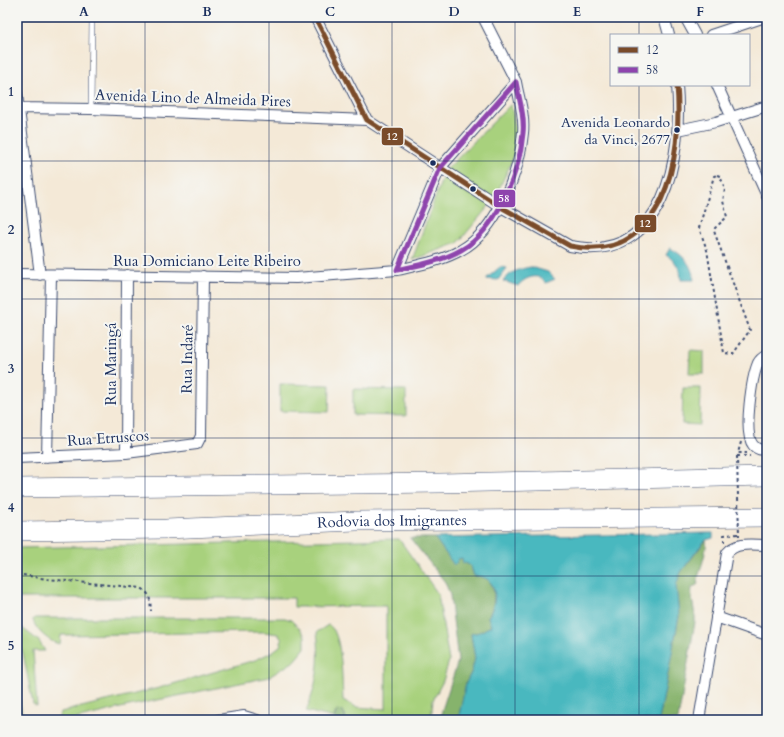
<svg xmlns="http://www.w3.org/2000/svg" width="784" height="737" font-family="Cardo,serif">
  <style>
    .green { fill: #a8d17d; stroke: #62806e }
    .forest { fill: #86b36c; stroke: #507165 }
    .water { fill: #49b8bf; stroke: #32748e }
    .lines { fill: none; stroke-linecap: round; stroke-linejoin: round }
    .lane-casing { stroke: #3c4b70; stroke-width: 6 }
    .street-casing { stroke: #3c4b70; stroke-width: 12 }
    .highway-casing { stroke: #3c4b70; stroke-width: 20 }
    .path { stroke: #3c4b70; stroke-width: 2; stroke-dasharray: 3 3; stroke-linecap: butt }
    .lane { stroke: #fff; stroke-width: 5 }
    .street { stroke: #fff; stroke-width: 10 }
    .highway { stroke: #fff; stroke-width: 19 }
    .path-bridge { stroke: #3c4b70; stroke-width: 2; stroke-dasharray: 3 3; stroke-linecap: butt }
    .bus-1-casing { stroke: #f6f6f2; stroke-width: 8 }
    .bus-2-casing { stroke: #f6f6f2; stroke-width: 8 }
    .bus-1 { stroke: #7a4b2a; stroke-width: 5 }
    .bus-2 { stroke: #8e44ad; stroke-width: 5 }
    .grid { fill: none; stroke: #1b2f5e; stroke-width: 1; stroke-opacity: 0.55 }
    .bus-dot { fill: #1b2f5e; stroke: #f6f6f2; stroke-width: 1.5 }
    .labels { text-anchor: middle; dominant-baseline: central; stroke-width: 4; stroke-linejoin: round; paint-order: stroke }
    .bus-label { font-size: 14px; fill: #1b2f5e; stroke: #f6f6f2; text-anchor: end }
    .street-label { font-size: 15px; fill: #1b2f5e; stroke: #f6f6f2 }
    .line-badge { stroke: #f6f6f2; stroke-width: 1.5 }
    .badge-label { font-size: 11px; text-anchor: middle; font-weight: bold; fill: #fff }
    .neatline { fill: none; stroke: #1b2f5e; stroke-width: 1.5 }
    .grid-label { font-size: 13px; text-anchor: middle; font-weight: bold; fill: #1b2f5e }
  </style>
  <rect width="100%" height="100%" fill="#f6f6f2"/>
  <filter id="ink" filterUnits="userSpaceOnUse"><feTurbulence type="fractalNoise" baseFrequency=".025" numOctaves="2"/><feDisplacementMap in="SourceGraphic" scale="8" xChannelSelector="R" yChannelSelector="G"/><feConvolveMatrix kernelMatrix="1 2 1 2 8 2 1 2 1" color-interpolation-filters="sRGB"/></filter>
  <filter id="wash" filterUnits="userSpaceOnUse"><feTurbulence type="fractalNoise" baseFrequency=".012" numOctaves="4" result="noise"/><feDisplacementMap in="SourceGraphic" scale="16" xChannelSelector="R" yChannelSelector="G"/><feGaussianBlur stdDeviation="0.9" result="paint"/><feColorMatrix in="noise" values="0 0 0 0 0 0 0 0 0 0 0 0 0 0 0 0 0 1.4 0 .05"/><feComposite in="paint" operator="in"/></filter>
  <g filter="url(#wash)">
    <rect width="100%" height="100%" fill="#f4e9d7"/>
    <!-- green -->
    <path class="green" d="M 511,104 L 519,147 L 493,201 L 458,243 L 412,260 L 445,171 Z
      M 690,350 L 704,351 L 704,374 L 689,374 Z
      M 280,384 L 330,385 L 329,412 L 280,411 Z
      M 683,388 L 701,388 L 700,425 L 682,424 Z
      M 353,389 L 406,390 L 406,416 L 353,415 Z
      M 399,539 L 438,594 L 449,661 L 443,681 L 433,700 L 431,720 L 346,720 L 345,714 L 335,713 L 334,718 L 306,711 C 317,686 321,659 317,632 L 328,625 C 343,630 342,685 343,700 L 356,707 L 386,709 L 386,606 L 294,607 L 294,598 L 17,598 L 17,548 Z
      M 35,618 L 285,618 L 291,620 L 301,630 L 305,636 L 305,648 L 293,662 L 269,677 L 129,706 L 71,720 L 59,720 L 59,716 L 61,712 L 159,688 L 255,660 L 272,652 L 280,646 L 282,640 L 278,634 L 264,632 L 61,635 L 60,644 C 50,643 34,629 33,619 Z
      M 17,624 L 39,641 L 45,651 L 33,651 L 37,706 L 33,704 L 23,653 L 17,640 Z
      M 17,695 L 19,695 L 23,720 L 17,720 Z"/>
    <!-- forest -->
    <path class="forest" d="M 410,538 L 435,538 L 454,565 L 456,564 L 458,559 L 462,558 L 463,563 C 471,563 472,570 474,576 C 498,573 497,604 488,617 L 491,626 L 480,632 L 471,634 L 475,658 L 472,671 L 466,683 L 458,720 L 441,720 L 442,710 L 458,661 L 450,595 L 445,582 Z
      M 706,540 C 708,549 700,570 697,581 L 698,584 L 692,588 C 690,599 696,611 695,622 L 678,720 L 659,720 L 679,616 L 676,585 L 681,572 Z
      M 337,710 L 343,711 L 346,720 L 336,720 L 334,718 Z"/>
    <!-- water -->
    <path class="water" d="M 670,248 C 683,255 692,264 694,280 L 681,280 C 681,269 676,261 666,255 Z
      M 500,267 L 507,268 L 498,280 L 486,279 Z
      M 531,267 L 548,272 L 555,279 L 546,283 C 539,272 525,277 518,286 L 503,281 C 512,271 519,269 531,267 Z
      M 713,533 L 713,538 L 706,540 L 701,545 L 681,572 L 676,585 L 679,616 L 659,720 L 458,720 L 466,683 L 472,671 L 475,658 L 471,634 L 480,632 L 491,626 L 488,617 C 499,601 498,575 474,576 C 472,569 471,563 463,563 L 462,558 L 458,559 L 456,564 L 454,565 L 435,538 Z"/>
  </g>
  <g filter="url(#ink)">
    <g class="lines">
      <defs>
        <path id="lane" d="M 91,109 L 92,17"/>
        <path id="street" d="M 315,17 L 367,120 L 501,207 L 570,246 C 665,265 683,156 677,85
          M 483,17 L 516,82
          M 664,17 L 669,35
          M 685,17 L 695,35
          M 711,35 L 765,17
          M 516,82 C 519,99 525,116 523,133 C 520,172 496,231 461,250 C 442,261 419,265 397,270 L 440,168 Z
          M 717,85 L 767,196
          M 17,94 L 40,275
          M 17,108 L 91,109 L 367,120
          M 678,130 L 716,122 L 767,106
          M 17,274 L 296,278 L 397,270
          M 767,355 C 763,357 760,359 758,363 C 752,377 743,433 753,445 C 757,450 762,450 767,450
          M 126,453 L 127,275
          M 47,457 L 51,276
          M 17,458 L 126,453 L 197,444 L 201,436 L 203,276
          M 716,617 L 767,635
          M 218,720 L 244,716 L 257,720
          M 699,720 L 727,553 C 737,541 753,545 767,545"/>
        <g id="highway">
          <path d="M 17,488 L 440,483 L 767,476"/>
          <path id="s1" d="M 17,531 L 166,529 L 356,521 L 767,517"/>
        </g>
      </defs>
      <!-- lane casing -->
      <use href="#lane" class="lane-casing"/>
      <!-- street casing -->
      <use href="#street" class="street-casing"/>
      <!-- highway casing -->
      <use href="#highway" class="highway-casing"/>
      <!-- path -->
      <path class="path" d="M 717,175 L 720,176 L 725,189 L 723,201 L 727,217 L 715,228 L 714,231 L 750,330 L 733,354 L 724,353 L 707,250 L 699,228 L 714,176 Z
        M 741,442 L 738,453 L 747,453
        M 737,456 L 750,456
        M 724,542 L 724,535 L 739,534
        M 17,574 L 47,579 L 141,588 C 151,593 150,601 151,611"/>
      <!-- lane -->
      <use href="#lane" class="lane"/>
      <!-- street -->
      <use href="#street" class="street"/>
      <!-- highway -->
      <use href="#highway" class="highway"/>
      <!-- path-bridge -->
      <path class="path-bridge" d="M 737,456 L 739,536"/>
      <defs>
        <path id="bus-1" d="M 315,17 L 367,120 L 501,207 L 570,246 C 665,265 683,156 677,85"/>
        <path id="bus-2" d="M 516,82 C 519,99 525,116 523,133 C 520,172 496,231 461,250 C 442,261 419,265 397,270 L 440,168 Z"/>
      </defs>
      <!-- bus-1 casing -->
      <use href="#bus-1" class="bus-1-casing"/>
      <!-- bus-2 casing -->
      <use href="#bus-2" class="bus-2-casing"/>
      <!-- bus-1 -->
      <use href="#bus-1" class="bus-1"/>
      <!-- bus-2 -->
      <use href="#bus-2" class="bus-2"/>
    </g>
  </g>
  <!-- grid -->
  <path class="grid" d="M 145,17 L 145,720M 269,17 L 269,720M 392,17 L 392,720M 515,17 L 515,720M 639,17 L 639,35M 639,85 L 639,720M 17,161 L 767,161M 17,299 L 767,299M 17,438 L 767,438M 17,576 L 767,576"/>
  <!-- markers -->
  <g class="bus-dot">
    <circle cx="677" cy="130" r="3.5"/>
    <circle cx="433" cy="163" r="3.5"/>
    <circle cx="473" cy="189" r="3.5"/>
  </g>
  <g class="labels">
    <!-- bus labels -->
    <g class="bus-label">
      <text x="670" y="122">Avenida Leonardo<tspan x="670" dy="17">da Vinci, 2677</tspan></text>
    </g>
    <!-- street labels -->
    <g class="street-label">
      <text transform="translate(193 98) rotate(2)">Avenida Lino de Almeida Pires</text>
      <text x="207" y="261">Rua Domiciano Leite Ribeiro</text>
      <text transform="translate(187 359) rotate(-89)">Rua Indaré</text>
      <text transform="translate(111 364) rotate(-90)">Rua Maringá</text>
      <text transform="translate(108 438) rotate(-4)">Rua Etruscos</text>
      <text stroke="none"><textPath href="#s1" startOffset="375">Rodovia dos Imigrantes</textPath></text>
    </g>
  </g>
  <g class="line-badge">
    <rect x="381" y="127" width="23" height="19" rx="4" fill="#7a4b2a"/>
    <rect x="493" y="189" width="23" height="19" rx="4" fill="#8e44ad"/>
    <rect x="634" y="214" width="23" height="19" rx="4" fill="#7a4b2a"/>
  </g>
  <g class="badge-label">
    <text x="392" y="140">12</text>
    <text x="504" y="202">58</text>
    <text x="645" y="227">12</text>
  </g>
  <!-- margin -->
  <rect width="784" height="737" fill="none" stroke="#f6f6f2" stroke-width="44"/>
  <!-- legend -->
  <rect x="610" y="34" width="140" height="52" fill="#f6f6f2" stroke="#9ea6b7"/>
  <rect x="618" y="47" width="20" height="6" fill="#7a4b2a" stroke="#9ea6b7"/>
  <text x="646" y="54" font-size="12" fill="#1b2f5e">12</text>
  <rect x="618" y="67" width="20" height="6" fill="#8e44ad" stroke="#9ea6b7"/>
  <text x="646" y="74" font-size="12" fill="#1b2f5e">58</text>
  <rect x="22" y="22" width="740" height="693" class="neatline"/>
  <g class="grid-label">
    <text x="84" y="16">A</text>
    <text x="207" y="16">B</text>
    <text x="330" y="16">C</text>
    <text x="454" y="16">D</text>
    <text x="577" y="16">E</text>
    <text x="700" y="16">F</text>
    <text x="11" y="96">1</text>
    <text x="11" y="234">2</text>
    <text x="11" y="373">3</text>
    <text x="11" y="512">4</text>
    <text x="11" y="650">5</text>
  </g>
</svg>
